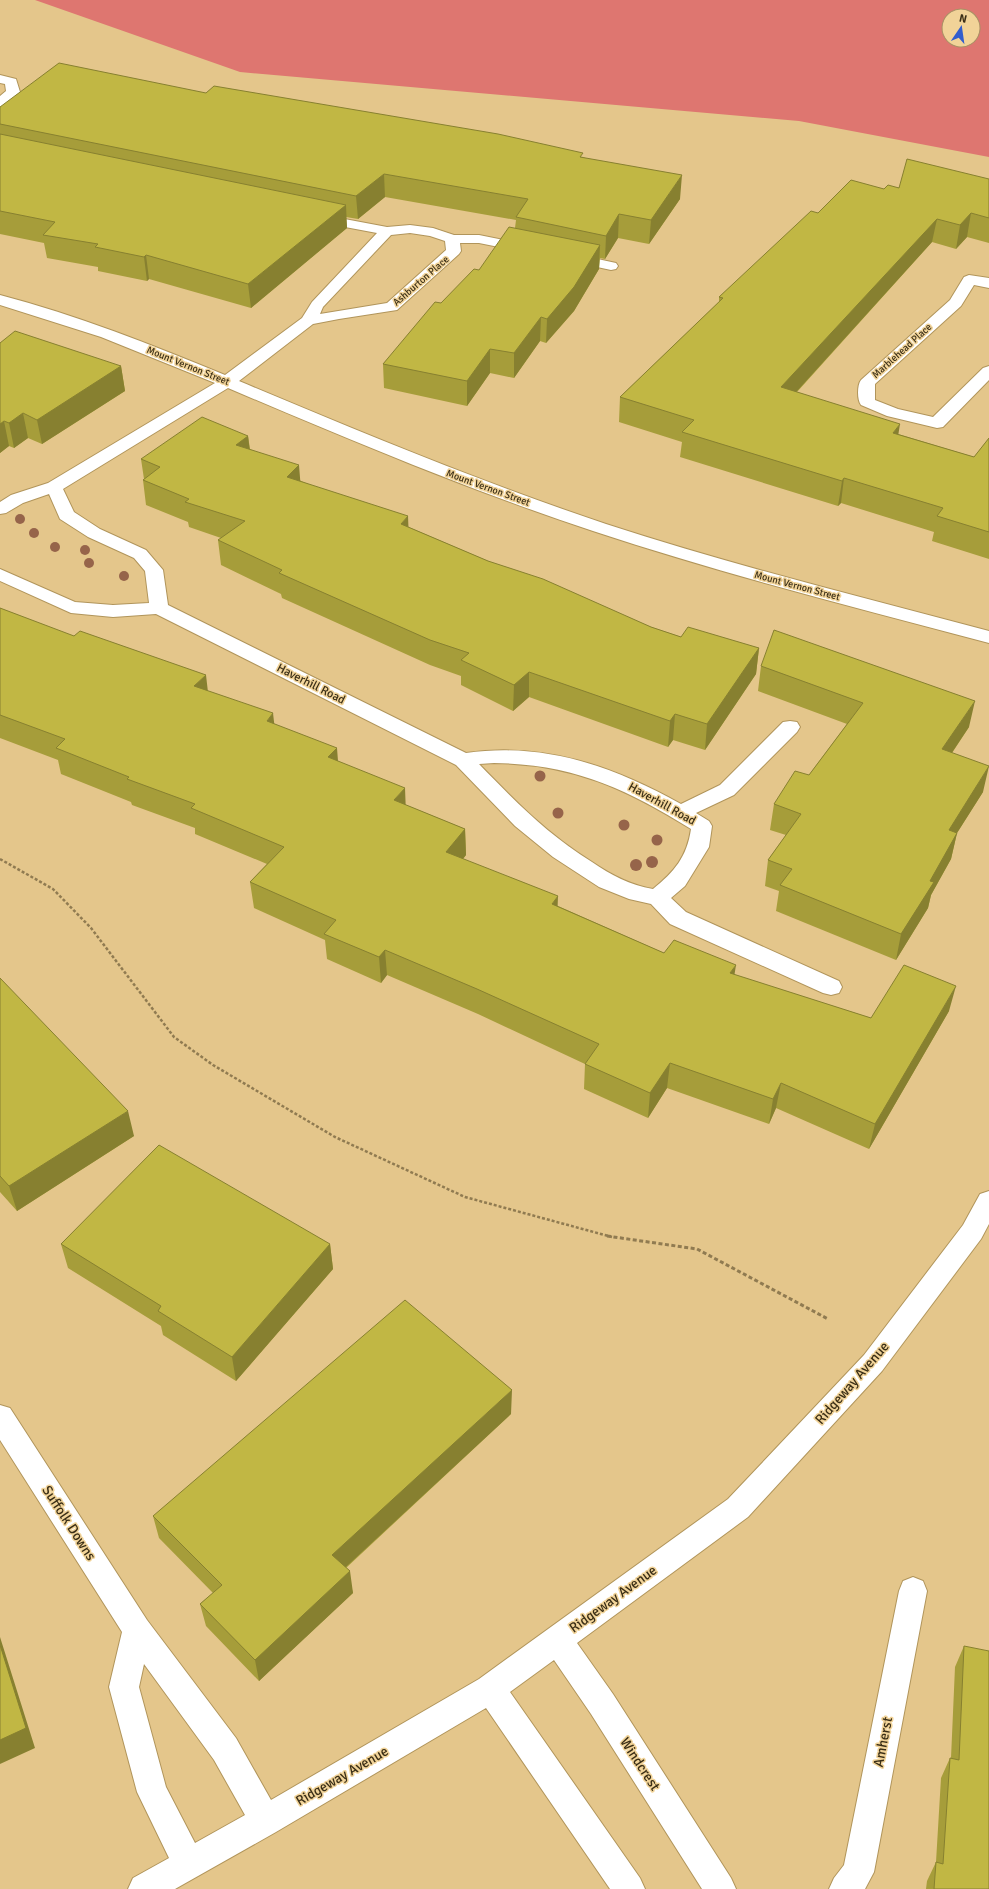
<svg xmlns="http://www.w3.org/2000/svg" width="989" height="1889" font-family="Signika,sans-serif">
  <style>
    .green { fill: #de7670; fill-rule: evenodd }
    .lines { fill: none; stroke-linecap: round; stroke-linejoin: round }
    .minor-casing { stroke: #b1955b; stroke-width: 2 }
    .path-far1 { stroke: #907b51; stroke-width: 2.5; stroke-dasharray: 3 2; stroke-linecap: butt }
    .path { stroke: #907b51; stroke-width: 3; stroke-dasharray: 4 2.5; stroke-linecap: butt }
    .minor { fill: #fff; fill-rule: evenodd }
    .tree { fill: #96644a }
    .wall { fill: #a69d3a }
    .shaded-wall { fill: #878030 }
    .building { fill: #c1b744; stroke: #878030 }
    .labels { text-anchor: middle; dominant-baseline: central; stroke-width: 3; stroke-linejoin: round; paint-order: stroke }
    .far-street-label { font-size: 10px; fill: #3a2e16; stroke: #f1d398 }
    .street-label { font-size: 12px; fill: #3a2e16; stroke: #f1d398 }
    .near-street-label { font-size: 14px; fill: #3a2e16; stroke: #f1d398 }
  </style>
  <rect width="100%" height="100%" fill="#e4c68b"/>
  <!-- green -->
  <path class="green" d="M 35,0 L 989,0 L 989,157 L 799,121 L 240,72 ZM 949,16 L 973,16 L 973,40 L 949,40 Z"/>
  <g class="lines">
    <defs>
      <path id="minor" d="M 0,75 L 16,79 L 20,92 L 5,106 L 0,107 L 0,96 L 6,91 L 5,84 L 0,83 Z
        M 318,214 L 387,227 L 410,225 L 433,228 L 454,235 L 479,235 L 533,246 L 535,249 L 533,252 L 528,253 L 479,243 L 460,243 L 461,251 L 459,254 L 397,310 L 339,319 L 313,324 L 239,381 C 360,432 481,482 606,524 C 732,565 861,597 989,631 L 989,643 C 856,608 723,574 593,531 C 469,490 348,439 228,388 L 63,489 L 74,512 L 100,529 L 146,550 L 163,570 L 168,605 L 466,753 C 544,742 613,766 681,804 L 720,785 L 783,722 L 790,721 L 797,722 L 800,727 L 797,732 L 734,795 L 696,813 L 709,821 L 712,826 L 709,847 L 685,886 L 671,898 L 686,912 L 839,981 L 842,987 L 839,993 L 831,995 L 823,993 L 670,924 L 651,904 L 629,899 L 599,887 L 553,857 L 515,826 L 456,765 L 156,614 L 113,617 L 71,613 L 0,581 L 0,569 L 75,602 L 113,605 L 149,603 L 145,571 L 134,558 L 88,537 L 60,519 L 49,494 L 23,503 L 6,513 L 0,514 L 0,502 L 11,495 L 48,483 L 215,383 L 101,337 L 0,305 L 0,295 C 77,315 152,345 225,375 L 302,318 L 312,302 L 377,233 L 313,221 L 311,218 L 313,215 ZM 410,233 L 430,236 L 445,241 L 446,250 L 387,303 L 320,314 L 323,307 L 391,235 ZM 494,763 C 573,764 625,788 691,829 C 687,857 674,872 653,889 C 630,885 611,875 592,862 C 547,834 516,802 479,764 Z
        M 570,253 L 616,263 L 618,266 L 616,269 L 611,270 L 565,260 L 563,257 L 565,254 Z
        M 969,275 L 989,278 L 989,288 L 974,285 L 961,306 L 875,384 L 875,400 L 898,409 L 933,417 L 983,368 L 989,366 L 989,380 L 943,427 L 937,428 L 887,416 L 861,405 C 857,400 857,385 861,380 L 950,300 L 964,277 Z
        M 989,1191 L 989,1224 L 981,1239 L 882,1371 L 748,1517 L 577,1643 L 613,1694 L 731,1878 L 736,1889 L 702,1889 L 591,1714 L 554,1660 L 510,1692 L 640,1878 L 645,1889 L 610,1889 L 486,1708 L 276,1832 L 175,1889 L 128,1889 L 133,1878 L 169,1858 L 137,1792 L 109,1687 L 122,1632 L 0,1440 L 0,1405 L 10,1408 L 147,1620 L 236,1738 L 271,1800 L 479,1679 L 728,1499 L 864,1355 L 963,1225 L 980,1194 ZM 144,1664 L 214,1760 L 245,1815 L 195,1843 L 166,1787 L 139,1687 Z
        M 913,1577 L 923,1581 L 927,1591 L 874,1872 L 865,1889 L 829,1889 L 834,1878 L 844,1865 L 899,1591 L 903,1581 Z"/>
    </defs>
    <!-- minor casing -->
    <use href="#minor" class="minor-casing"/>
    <!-- path-far1 -->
    <path class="path-far1" d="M 0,859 L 53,889 L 91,928 L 174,1037 L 213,1065 L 335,1137 L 465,1197 L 612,1237"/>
    <!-- path -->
    <path class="path" d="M 607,1236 L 697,1249 L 828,1319"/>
    <!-- minor -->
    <use href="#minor" class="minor"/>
  </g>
  <!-- trees -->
  <g class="tree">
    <circle cx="20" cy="519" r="5"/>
    <circle cx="34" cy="533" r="5"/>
    <circle cx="55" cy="547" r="5"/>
    <circle cx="85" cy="550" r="5"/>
    <circle cx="89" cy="563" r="5"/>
    <circle cx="124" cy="576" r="5"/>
    <circle cx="540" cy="776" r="5.5"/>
    <circle cx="558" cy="813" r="5.5"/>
    <circle cx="624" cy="825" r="5.5"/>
    <circle cx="657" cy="840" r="5.5"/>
    <circle cx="652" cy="862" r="6"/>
    <circle cx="636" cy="865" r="6"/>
  </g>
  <!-- wall -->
  <path class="wall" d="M 206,93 L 583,157 L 680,199 L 649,244 L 618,238 L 605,259 L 600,258 L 599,269 L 574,311 L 546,343 L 540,341 L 514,378 L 490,373 L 467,406 L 384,388 L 383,364 L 441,303 L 479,270 L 515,228 L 516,220 L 385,197 L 358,219 L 346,217 L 347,228 L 251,308 L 149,279 L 147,281 L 98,271 L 98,267 L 47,258 L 44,243 L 0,234 L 0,107 Z
    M 989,179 L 989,243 L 967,237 L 956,249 L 932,242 L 797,392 L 898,434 L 974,457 L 989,438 L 989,559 L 932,541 L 934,532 L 841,503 L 838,506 L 680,457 L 682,442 L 619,422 L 620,397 L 719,302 L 719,297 L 818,213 L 884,189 Z
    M 0,343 L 121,366 L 125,391 L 42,444 L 28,438 L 14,448 L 9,446 L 0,453 Z
    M 248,436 L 250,449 L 301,481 L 488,561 L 651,627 L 681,637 L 759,648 L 756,674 L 705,750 L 673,740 L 668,747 L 529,697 L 513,711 L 461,685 L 461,676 L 430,665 L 282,598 L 281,594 L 221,565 L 218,540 L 221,538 L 189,527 L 188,522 L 146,505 L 143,480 L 144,479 L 141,459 Z
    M 0,608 L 208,691 L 274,724 L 338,761 L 406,805 L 465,829 L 466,855 L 463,859 L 558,906 L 664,953 L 871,1018 L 949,1011 L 869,1149 L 776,1108 L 769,1124 L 667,1088 L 648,1118 L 584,1089 L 585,1064 L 478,1014 L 387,975 L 381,983 L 327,959 L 325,940 L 254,908 L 250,882 L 267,864 L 195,834 L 195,828 L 132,805 L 131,802 L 61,774 L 58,760 L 0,738 Z
    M 761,666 L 969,727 L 952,753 L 983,792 L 957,833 L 951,859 L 931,895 L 928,908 L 896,960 L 776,911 L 779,891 L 765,886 L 768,860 L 786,835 L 770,830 L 774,804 L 809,775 L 847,724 L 758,691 Z
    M 0,978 L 134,1136 L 17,1211 L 0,1192 Z
    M 61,1244 L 330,1244 L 333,1269 L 236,1381 L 163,1335 L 161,1326 L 68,1268 Z
    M 511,1414 L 346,1568 L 353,1593 L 259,1681 L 206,1626 L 200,1604 L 213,1593 L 159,1538 L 153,1516 Z
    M 964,1646 L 989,1889 L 926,1889 L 927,1881 L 936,1862 L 941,1778 L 950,1758 L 951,1758 L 955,1667 Z"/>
  <!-- shaded-wall -->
  <path class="shaded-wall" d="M 384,174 L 385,197 L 358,219 L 356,196 Z
    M 682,175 L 680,199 L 649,244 L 651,220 Z
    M 346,205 L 347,228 L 251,308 L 248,284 Z
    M 971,213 L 967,237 L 956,249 L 960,225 Z
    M 619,214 L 618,238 L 605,259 L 606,236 Z
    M 937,219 L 932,242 L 778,412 L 781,387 Z
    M 600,245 L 599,269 L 574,311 L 546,343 L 547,319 Z
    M 146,255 L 149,279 L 147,281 L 144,257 Z
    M 541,317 L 540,341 L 514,378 L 514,353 Z
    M 490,349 L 490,373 L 467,406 L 467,381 Z
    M 121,366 L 125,391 L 42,444 L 37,420 Z
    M 23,413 L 28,438 L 14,448 L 9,423 Z
    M 4,421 L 9,446 L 0,453 L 0,424 Z
    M 900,424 L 896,449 L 893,433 Z
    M 248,436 L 251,461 L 236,445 Z
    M 299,465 L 301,490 L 287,477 Z
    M 844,478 L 841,503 L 838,506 L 842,481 Z
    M 408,516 L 409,541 L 401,524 Z
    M 759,648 L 756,674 L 705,750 L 707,724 Z
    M 529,672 L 529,697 L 513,711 L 514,685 Z
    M 206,675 L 209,701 L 194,686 Z
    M 975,701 L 969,727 L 937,775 L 942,749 Z
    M 273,713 L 276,739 L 267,721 Z
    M 675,714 L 673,740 L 668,747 L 670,721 Z
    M 337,748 L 339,774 L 328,757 Z
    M 989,766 L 983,792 L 957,833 L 951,859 L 931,895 L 928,908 L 896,960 L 901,934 L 930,881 L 949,830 Z
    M 405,788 L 406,814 L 394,800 Z
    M 465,829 L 466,855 L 447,878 L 446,852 Z
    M 558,896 L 557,922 L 552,904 Z
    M 385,950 L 387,975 L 381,983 L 379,957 Z
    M 736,965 L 732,990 L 730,973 Z
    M 956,986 L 949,1011 L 869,1149 L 875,1124 Z
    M 670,1063 L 667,1088 L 648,1118 L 650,1093 Z
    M 781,1083 L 776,1108 L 769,1124 L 773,1099 Z
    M 128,1111 L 134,1136 L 17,1211 L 9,1186 Z
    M 330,1244 L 333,1269 L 236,1381 L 232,1357 Z
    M 512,1390 L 511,1414 L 335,1577 L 332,1555 Z
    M 350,1571 L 353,1593 L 259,1681 L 255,1660 Z
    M 0,1637 L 35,1748 L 0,1764 Z"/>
  <!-- building -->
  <path class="building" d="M 59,63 L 206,93 L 214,86 L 498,134 L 583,153 L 580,157 L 682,175 L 651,220 L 619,214 L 606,236 L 516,217 L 528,199 L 384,174 L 356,196 L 0,124 L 0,107 Z
    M 0,134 L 346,205 L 248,284 L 146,255 L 144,257 L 95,247 L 98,244 L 43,235 L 55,222 L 0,211 Z
    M 907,159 L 989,179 L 989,218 L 971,213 L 960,225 L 937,219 L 781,387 L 900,424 L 893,433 L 974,457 L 989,438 L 989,532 L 937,516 L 943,508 L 844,478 L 842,481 L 682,432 L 694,420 L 620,397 L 723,298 L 719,297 L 811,211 L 818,213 L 851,180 L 884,189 L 888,185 L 899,188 Z
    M 509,227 L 600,245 L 574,287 L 547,319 L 541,317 L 514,353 L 490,349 L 467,381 L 383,364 L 435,302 L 441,303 L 474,269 L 479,270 Z
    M 15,331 L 121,366 L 37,420 L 23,413 L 9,423 L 4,421 L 0,424 L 0,343 Z
    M 202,417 L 248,436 L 236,445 L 299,465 L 287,477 L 408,516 L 401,524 L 488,561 L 543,579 L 651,627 L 681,637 L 688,627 L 759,648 L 707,724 L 675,714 L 670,721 L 529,672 L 514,685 L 461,660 L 469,653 L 430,640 L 279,573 L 282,570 L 218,540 L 245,521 L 185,502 L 189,499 L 143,480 L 160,467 L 141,459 Z
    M 0,608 L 74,636 L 80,631 L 206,675 L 194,686 L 273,713 L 267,721 L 337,748 L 328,757 L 405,788 L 394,800 L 465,829 L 446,852 L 558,896 L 552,904 L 664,953 L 674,940 L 736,965 L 730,973 L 871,1018 L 904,965 L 956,986 L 875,1124 L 781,1083 L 773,1099 L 670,1063 L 650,1093 L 585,1064 L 599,1044 L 477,989 L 385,950 L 379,957 L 324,934 L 336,920 L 250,882 L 284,847 L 191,808 L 195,804 L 127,779 L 129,777 L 56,748 L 65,739 L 0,715 Z
    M 774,630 L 975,701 L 942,749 L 989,766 L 949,830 L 957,833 L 930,881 L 934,882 L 901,934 L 780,885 L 792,869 L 768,860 L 801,814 L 774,804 L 795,771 L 809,775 L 863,703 L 761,666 Z
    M 0,978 L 128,1111 L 9,1186 L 0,1176 Z
    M 159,1145 L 330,1244 L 232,1357 L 158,1311 L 161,1306 L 61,1244 Z
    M 405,1300 L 512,1390 L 332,1555 L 350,1571 L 255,1660 L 200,1604 L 222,1585 L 153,1516 Z
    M 0,1645 L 26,1728 L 0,1740 Z
    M 964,1646 L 989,1651 L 989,1889 L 934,1889 L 936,1862 L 943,1864 L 950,1758 L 959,1760 Z"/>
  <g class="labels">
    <!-- far-street labels -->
    <g class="far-street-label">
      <text transform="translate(421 281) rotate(-41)">Ashburton Place</text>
      <text transform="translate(902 351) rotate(-42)">Marblehead Place</text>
      <text transform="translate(188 366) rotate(22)">Mount Vernon Street</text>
      <text transform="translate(488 488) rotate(20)">Mount Vernon Street</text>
      <text transform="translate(797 586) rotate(15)">Mount Vernon Street</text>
    </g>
    <!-- street labels -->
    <g class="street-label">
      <text transform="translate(311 684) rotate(27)">Haverhill Road</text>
      <text transform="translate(662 804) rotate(29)">Haverhill Road</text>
    </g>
    <!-- near-street labels -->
    <g class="near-street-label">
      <text transform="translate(852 1383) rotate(-49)">Ridgeway Avenue</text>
      <text transform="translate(69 1523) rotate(57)">Suffolk Downs</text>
      <text transform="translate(613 1599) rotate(-36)">Ridgeway Avenue</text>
      <text transform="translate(883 1742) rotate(-79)">Amherst</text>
      <text transform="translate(640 1764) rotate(57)">Windcrest</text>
      <text transform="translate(342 1776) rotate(-30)">Ridgeway Avenue</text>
    </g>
  </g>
  <!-- north arrow -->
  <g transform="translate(961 28) rotate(13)"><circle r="19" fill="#f1d398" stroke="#a89164"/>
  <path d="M0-3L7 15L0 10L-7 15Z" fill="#315dcd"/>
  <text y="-6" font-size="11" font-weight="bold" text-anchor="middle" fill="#3a2e16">N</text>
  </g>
</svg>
